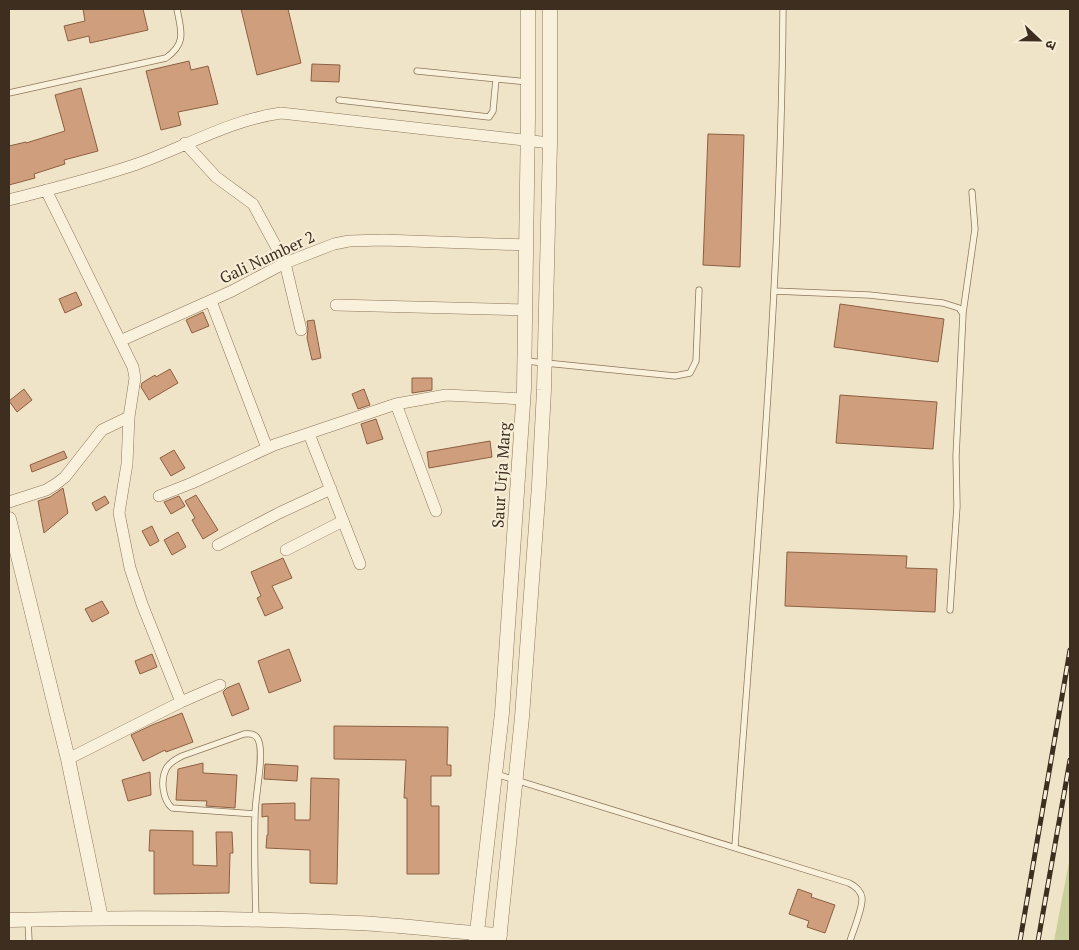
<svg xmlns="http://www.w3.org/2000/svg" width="1079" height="950" font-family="'PT Serif','Noto Sans Devanagari',serif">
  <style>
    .green { fill: #c9cf9b }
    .building { fill: #cf9f7d; stroke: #8d5f41 }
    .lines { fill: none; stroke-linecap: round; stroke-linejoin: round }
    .service-casing { stroke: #8d765c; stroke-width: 7 }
    .minor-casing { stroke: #8d765c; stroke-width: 12 }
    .tertiary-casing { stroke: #8d765c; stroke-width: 15 }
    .service { stroke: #faf1dc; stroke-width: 5.5 }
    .minor { stroke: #faf1dc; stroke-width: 11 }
    .tertiary { stroke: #faf1dc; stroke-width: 14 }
    .rail-casing { stroke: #3d2e20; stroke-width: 5 }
    .rail { stroke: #f7eed8; stroke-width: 3; stroke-dasharray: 9; stroke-linecap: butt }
    .labels { text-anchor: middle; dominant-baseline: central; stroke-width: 4; stroke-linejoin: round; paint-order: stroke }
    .street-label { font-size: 16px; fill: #3d2e20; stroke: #f7eed8 }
  </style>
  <rect width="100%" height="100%" fill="#f0e4c8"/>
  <!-- green -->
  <path class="green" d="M 1070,857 L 1070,941 L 1054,941 Z"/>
  <!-- building -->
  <path class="building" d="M 83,9 L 143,9 L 148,30 L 90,43 L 89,36 L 68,41 L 64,26 L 85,21 Z
    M 241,9 L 288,9 L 301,63 L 257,75 Z
    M 189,61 L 191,70 L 208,66 L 218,104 L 178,112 L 181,125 L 161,130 L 146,71 Z
    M 312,64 L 340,65 L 339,82 L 311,81 Z
    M 81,88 L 98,151 L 64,160 L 65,164 L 34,174 L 35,178 L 9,185 L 9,146 L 26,142 L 26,143 L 65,131 L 55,95 Z
    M 708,134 L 744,135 L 740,267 L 703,265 Z
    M 76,292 L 82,305 L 65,313 L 59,299 Z
    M 840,304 L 944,319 L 938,362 L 834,347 Z
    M 203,312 L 209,326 L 192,333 L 186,320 Z
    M 314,320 L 321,358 L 312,360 L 307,338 L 308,329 L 307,321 Z
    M 170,369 L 178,383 L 149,400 L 141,387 L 142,383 L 155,375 L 156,377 Z
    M 412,378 L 432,378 L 432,390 L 412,393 Z
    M 24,389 L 32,400 L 17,412 L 9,401 Z
    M 364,389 L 370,405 L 358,409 L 352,394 Z
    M 840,395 L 937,402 L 933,449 L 836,443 Z
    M 376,419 L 383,439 L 367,444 L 361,424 Z
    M 490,441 L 492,457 L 429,468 L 427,452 Z
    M 174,450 L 185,468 L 171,476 L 160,458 Z
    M 64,451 L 67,458 L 32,472 L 30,465 Z
    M 63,488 L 68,513 L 44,533 L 38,501 L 50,497 Z
    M 196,495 L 218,530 L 203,539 L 192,520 L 195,518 L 185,501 Z
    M 105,496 L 109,503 L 96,511 L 92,503 Z
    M 179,496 L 185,506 L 171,514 L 164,502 Z
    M 152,526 L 159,541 L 150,546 L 142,531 Z
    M 178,532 L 186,547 L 172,555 L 164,540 Z
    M 787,552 L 907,556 L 906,568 L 937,569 L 935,612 L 785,606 Z
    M 283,558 L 292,578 L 272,586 L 283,608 L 265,616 L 257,598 L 261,596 L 251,572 Z
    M 102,601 L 109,613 L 92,622 L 85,609 Z
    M 289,649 L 301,681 L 269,693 L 258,661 Z
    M 152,654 L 157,667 L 140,674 L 135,661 Z
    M 239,683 L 249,709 L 232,716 L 223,692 L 227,688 Z
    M 182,713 L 193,742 L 166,752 L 165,750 L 143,761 L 131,735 L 152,725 Z
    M 334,726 L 448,727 L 447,765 L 451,765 L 451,776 L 431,776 L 431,806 L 439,806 L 439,874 L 407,874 L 407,798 L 404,798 L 406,760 L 334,759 Z
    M 203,763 L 203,773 L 237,775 L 235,808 L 206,806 L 207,801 L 176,800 L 178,769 Z
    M 265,764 L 298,766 L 297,781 L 264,779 Z
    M 150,772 L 151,795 L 128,801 L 122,780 Z
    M 311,778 L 339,779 L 337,884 L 310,883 L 310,850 L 266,848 L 267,835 L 268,835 L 268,816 L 262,817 L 262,804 L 295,803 L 295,820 L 310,820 Z
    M 150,830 L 193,831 L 193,865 L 217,866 L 216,832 L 232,832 L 233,853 L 230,853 L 229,893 L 154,894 L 154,851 L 149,851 Z
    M 798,889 L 812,894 L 811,897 L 835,905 L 825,933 L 807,927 L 809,921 L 789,914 Z"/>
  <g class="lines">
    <defs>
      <path id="service" d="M 417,71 L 528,82
        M 9,93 L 166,58 C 187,43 181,31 177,9
        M 339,100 L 489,117 L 493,111 L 496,79
        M 774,291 L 869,295 L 943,303 L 959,308 L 963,314 L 956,456 L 957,506 L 950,610
        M 963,313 L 975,229 L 972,192
        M 526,361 L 675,376 L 690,373 L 696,361 L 699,290
        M 496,774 L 849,883 C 855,886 861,891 862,898 C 863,908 853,931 850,941
        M 255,814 L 172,808 C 163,800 160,781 166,769 C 169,763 176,759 182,756 L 244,734 C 251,733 257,734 259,742 C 264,758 255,796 255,815 C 254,850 255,885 256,920
        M 735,846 C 755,568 781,288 783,9
        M 28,920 L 29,941"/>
      <path id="minor" d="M 185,143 L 216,177 L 253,204 L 285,263 L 301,330
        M 46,190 L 133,367 L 135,378 L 129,417 L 127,464 L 119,513 L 130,568 L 142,604 L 181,702
        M 9,200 C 51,189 96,178 137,164 C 185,147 230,120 281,113 L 550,143
        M 211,301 L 267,448
        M 336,305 L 525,310
        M 120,341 L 232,291 L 285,263 L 334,244 L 349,241 L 383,240 L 527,245
        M 396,404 L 436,511
        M 309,434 L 360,564
        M 159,496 L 192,483 L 274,445 L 396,404 L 446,395 L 523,399
        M 9,502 L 46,490 L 56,484 L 65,477 L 102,430 L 129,417
        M 218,545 L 279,513 L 331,489
        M 286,550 L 343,521
        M 68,759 L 181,702 L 220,685"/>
      <path id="tertiary" d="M 9,519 L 68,759 L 101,918
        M 9,920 C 125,917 241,918 357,923 C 404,925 452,932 500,935
        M 476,941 L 502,713 L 524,389 L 528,117 L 528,9
        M 499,941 L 522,717 L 539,485 L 544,390 L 550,143 L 550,9"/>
    </defs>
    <!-- service casing -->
    <use href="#service" class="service-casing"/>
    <!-- minor casing -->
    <use href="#minor" class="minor-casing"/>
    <!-- tertiary casing -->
    <use href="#tertiary" class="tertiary-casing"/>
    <!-- service -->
    <use href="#service" class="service"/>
    <!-- minor -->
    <use href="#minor" class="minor"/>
    <!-- tertiary -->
    <use href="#tertiary" class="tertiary"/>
    <defs>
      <path id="rail" d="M 1020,941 L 1070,650
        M 1038,941 L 1070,760"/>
    </defs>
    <!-- rail casing -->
    <use href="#rail" class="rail-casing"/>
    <!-- rail -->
    <use href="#rail" class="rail"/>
  </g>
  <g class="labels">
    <!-- street labels -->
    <g class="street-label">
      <text transform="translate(267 257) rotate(-25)">Gali Number 2</text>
      <text transform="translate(501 475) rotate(-86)">Saur Urja Marg</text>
    </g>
  </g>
  <!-- border -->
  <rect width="1079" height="950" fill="none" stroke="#3d2e20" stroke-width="20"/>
  <!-- north arrow -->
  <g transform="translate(1039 40) rotate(112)" stroke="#f7eed8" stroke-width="4" paint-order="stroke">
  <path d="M0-4L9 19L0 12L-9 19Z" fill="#3d2e20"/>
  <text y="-8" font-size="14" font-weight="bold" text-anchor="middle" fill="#3d2e20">उ</text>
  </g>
</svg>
